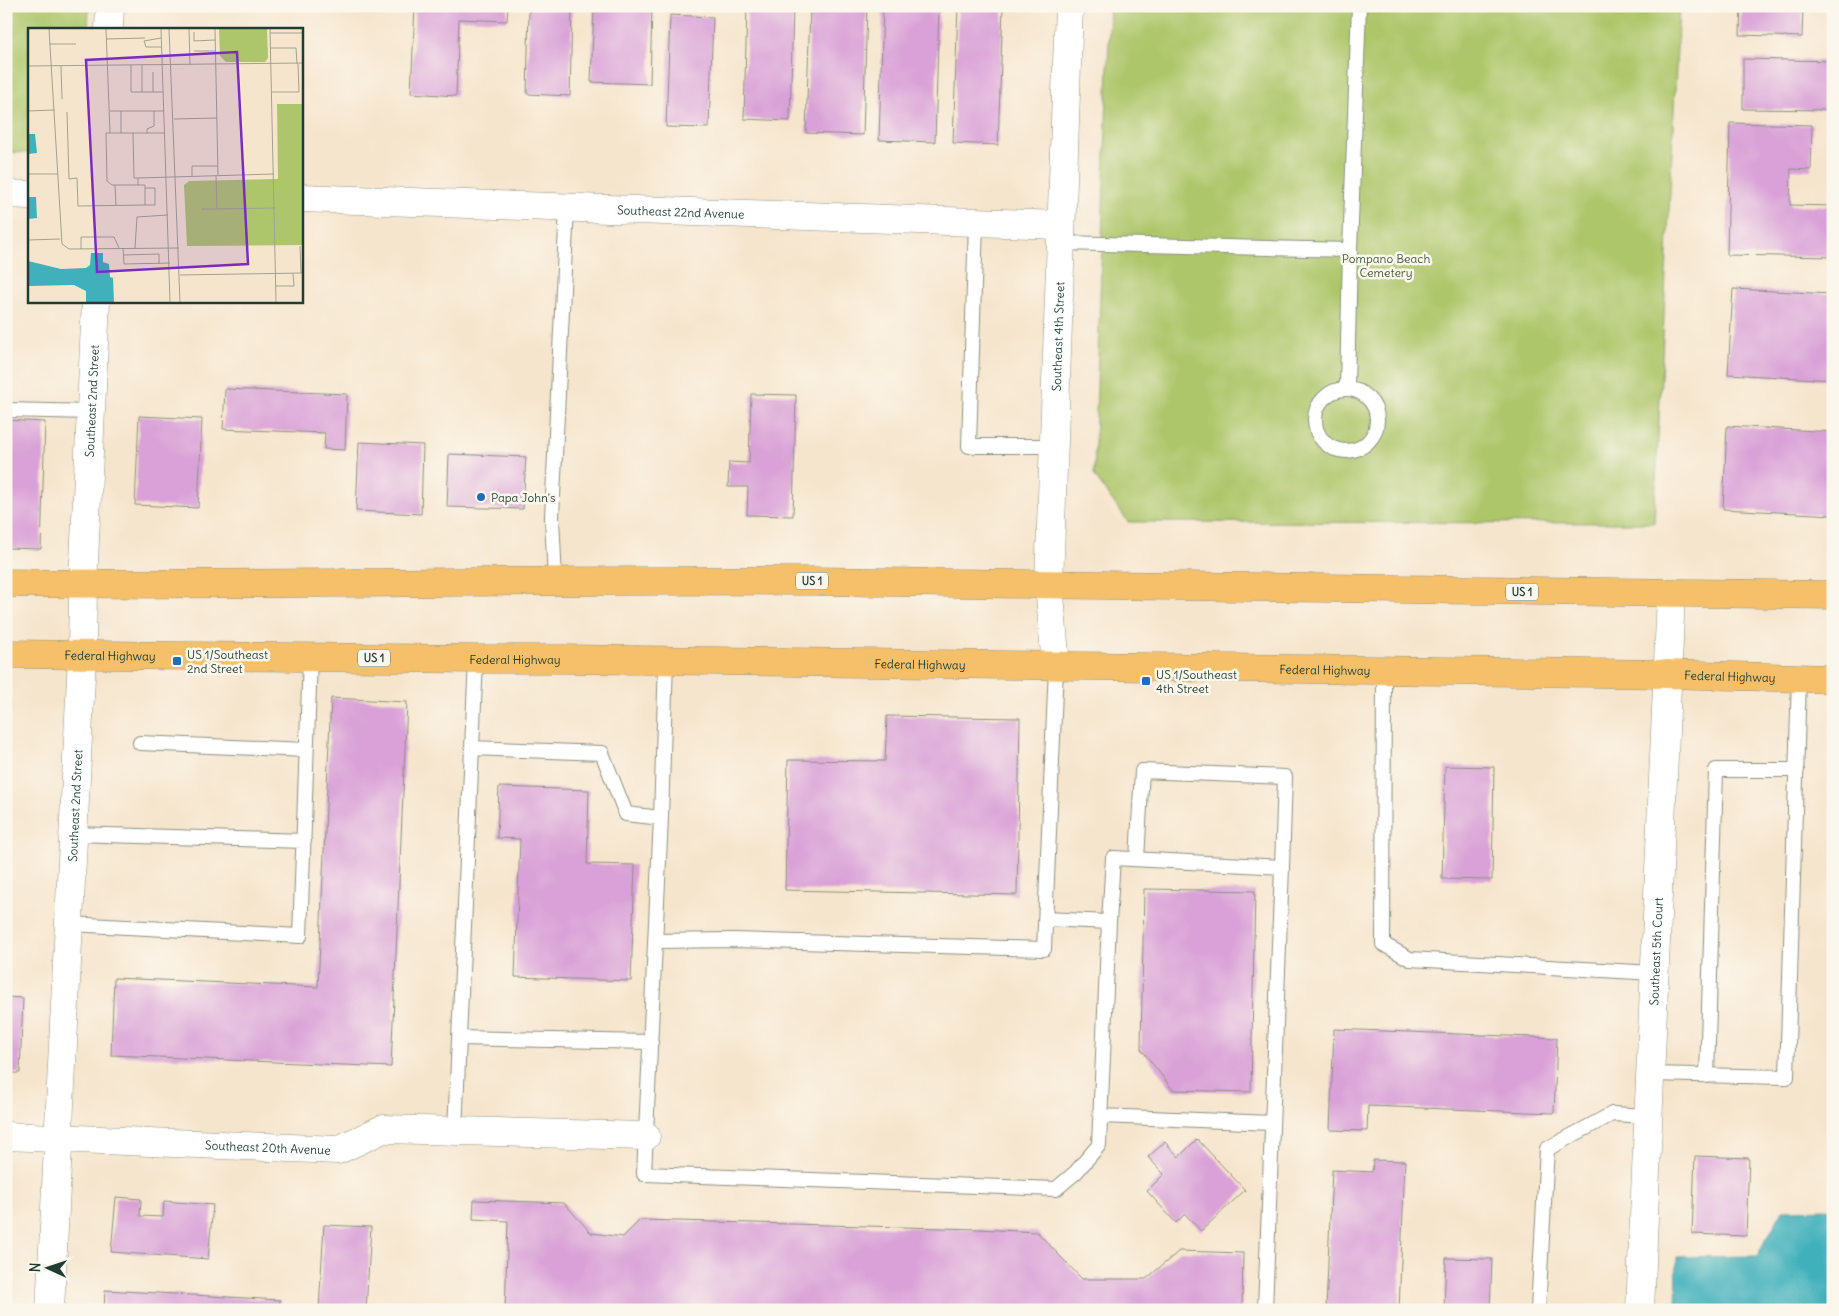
<svg xmlns="http://www.w3.org/2000/svg" width="1839" height="1316" font-family="Delius,sans-serif">
  <style>
    .green { fill: #aec66b; stroke: #668250 }
    .water { fill: #40b0bb; stroke: #307678 }
    .building { fill: #d9a1d7 }
    .lines { fill: none; stroke-linecap: round; stroke-linejoin: round }
    .service-casing { stroke: #8a9180; stroke-width: 16 }
    .minor-casing { stroke: #8a9180; stroke-width: 29 }
    .primary-casing { stroke: #8a9180; stroke-width: 29 }
    .service { stroke: #fff; stroke-width: 14 }
    .minor { stroke: #fff; stroke-width: 28 }
    .primary { stroke: #f6c06b; stroke-width: 28 }
    .poi-dot { fill: #1f6fb2; stroke: #fbf7ec; stroke-width: 2 }
    .labels { text-anchor: middle; dominant-baseline: central; stroke-width: 5; stroke-linejoin: round; paint-order: stroke }
    .shield { fill: #fbf7ec; stroke: #61756b; stroke-width: 1 }
    .shield-label { font-size: 11px; font-weight: bold; fill: #1f3d34 }
    .street-label { font-size: 12px; fill: #1f3d34; stroke: #fbf7ec }
    .park-label { font-size: 12px; fill: #435f42; stroke: #fbf7ec }
    .poi-label { font-size: 12px; fill: #1f3d34; stroke: #fbf7ec; text-anchor: start }
    .inset-road { fill: none; stroke: #a0a290; stroke-width: 1 }
    .view { fill: #7b2cbf; fill-opacity: 0.15; stroke: #7b2cbf; stroke-width: 2.5 }
    .inset-edge { fill: none; stroke: #1f3d34; stroke-width: 2.5 }
  </style>
  <rect width="100%" height="100%" fill="#fbf7ec"/>
  <filter id="ink" filterUnits="userSpaceOnUse"><feTurbulence type="fractalNoise" baseFrequency=".02" numOctaves="2"/><feDisplacementMap in="SourceGraphic" scale="10" xChannelSelector="R" yChannelSelector="G"/><feConvolveMatrix kernelMatrix="1 2 1 2 8 2 1 2 1" color-interpolation-filters="sRGB"/></filter>
  <filter id="wash" filterUnits="userSpaceOnUse"><feTurbulence type="fractalNoise" baseFrequency=".0096" numOctaves="4" result="noise"/><feDisplacementMap in="SourceGraphic" scale="20" xChannelSelector="R" yChannelSelector="G"/><feGaussianBlur stdDeviation="1.12" result="paint"/><feColorMatrix in="noise" values="0 0 0 0 0 0 0 0 0 0 0 0 0 0 0 0 0 1.4 0 .05"/><feComposite in="paint" operator="in"/></filter>
  <g filter="url(#wash)">
    <rect width="100%" height="100%" fill="#f6e5cd"/>
    <!-- green -->
    <path class="green" d="M 6,6 L 89,6 L 88,29 L 29,29 L 29,153 L 6,152 Z
      M 1110,6 L 1679,6 L 1654,523 L 1128,522 L 1094,475 Z"/>
    <!-- water -->
    <path class="water" d="M 1833,1209 L 1833,1310 L 1676,1310 L 1677,1257 L 1757,1256 L 1783,1210 Z"/>
    <g id="blocks">
      <!-- building -->
      <path class="building" d="M 415,6 L 508,6 L 507,21 L 459,19 L 456,96 L 411,93 Z
        M 594,6 L 652,6 L 650,84 L 591,82 Z
        M 747,6 L 793,6 L 790,121 L 744,119 Z
        M 810,6 L 867,7 L 863,135 L 806,133 Z
        M 883,6 L 939,6 L 935,142 L 879,140 Z
        M 958,6 L 1003,6 L 998,145 L 953,143 Z
        M 1741,6 L 1803,6 L 1802,37 L 1740,35 Z
        M 529,9 L 572,10 L 570,96 L 527,94 Z
        M 670,15 L 713,17 L 709,128 L 666,127 Z
        M 1743,59 L 1833,61 L 1833,110 L 1743,109 Z
        M 1730,123 L 1812,125 L 1811,170 L 1791,169 L 1790,205 L 1833,206 L 1833,257 L 1727,255 Z
        M 1733,289 L 1833,294 L 1833,380 L 1728,374 Z
        M 225,389 L 347,394 L 345,450 L 324,449 L 325,433 L 223,429 Z
        M 751,394 L 796,395 L 793,516 L 747,515 L 748,487 L 728,487 L 729,462 L 749,463 Z
        M 139,416 L 202,419 L 198,508 L 135,505 Z
        M 6,420 L 45,422 L 41,549 L 6,548 Z
        M 1727,426 L 1833,432 L 1833,515 L 1723,509 Z
        M 359,442 L 423,445 L 421,514 L 356,511 Z
        M 449,454 L 526,457 L 523,509 L 447,507 Z
        M 331,698 L 407,702 L 391,1067 L 111,1055 L 114,978 L 318,987 Z
        M 6,699 L 9,700 L 8,740 L 6,740 Z
        M 887,716 L 1020,718 L 1017,895 L 785,890 L 788,760 L 885,761 Z
        M 1445,766 L 1494,767 L 1492,880 L 1442,879 Z
        M 499,787 L 589,790 L 587,864 L 635,865 L 631,981 L 515,977 L 520,839 L 497,838 Z
        M 1144,889 L 1255,891 L 1251,1092 L 1173,1090 L 1141,1049 Z
        M 6,997 L 23,998 L 20,1073 L 6,1073 Z
        M 1334,1029 L 1557,1038 L 1554,1113 L 1368,1106 L 1367,1131 L 1330,1130 Z
        M 1197,1139 L 1245,1190 L 1201,1231 L 1185,1214 L 1176,1223 L 1147,1191 L 1164,1174 L 1148,1157 L 1165,1142 L 1179,1157 Z
        M 1695,1156 L 1749,1158 L 1746,1236 L 1692,1234 Z
        M 1373,1160 L 1405,1161 L 1399,1310 L 1326,1310 L 1332,1170 L 1372,1172 Z
        M 116,1197 L 141,1199 L 140,1216 L 163,1217 L 164,1201 L 213,1205 L 208,1259 L 111,1252 Z
        M 474,1200 L 564,1203 L 591,1233 L 623,1237 L 640,1220 L 978,1229 L 1037,1232 L 1082,1279 L 1146,1279 L 1179,1251 L 1243,1253 L 1242,1310 L 505,1310 L 508,1221 L 473,1219 Z
        M 324,1225 L 371,1227 L 366,1310 L 319,1310 Z
        M 1446,1258 L 1492,1259 L 1490,1310 L 1444,1310 Z
        M 105,1290 L 280,1300 L 279,1310 L 104,1310 Z"/>
    </g>
  </g>
  <g filter="url(#ink)">
    <use href="#blocks" fill-opacity="0" stroke="#8a9180" stroke-width="1"/>
    <g class="lines">
      <defs>
        <path id="service" d="M 976,222 L 969,446 L 1054,446
          M 1061,243 L 1350,250 L 1359,6
          M 1347,389 L 1350,250
          M1315 420a31 31 0 1 1 62 0a31 31 0 1 1-62 0Z
          M 6,410 L 91,412
          M 555,581 L 552,517 L 567,207
          M 666,660 L 661,818 L 644,1174 L 1056,1189 L 1076,1172 L 1099,1145 L 1109,922 L 1045,919
          M 1384,671 L 1383,944 L 1410,959 L 1654,973
          M 140,743 L 306,750
          M 472,748 L 602,753 L 626,814 L 661,818
          M 73,834 L 304,841
          M 1137,859 L 1142,771 L 1285,777 L 1282,867
          M 1109,922 L 1113,858 L 1282,867 L 1265,1310
          M 69,924 L 300,936 L 310,658
          M 655,941 L 733,940 L 1044,949 L 1056,667
          M 459,1038 L 476,659
          M 1650,1074 L 1787,1077 L 1799,678
          M 1707,1076 L 1716,770 L 1797,770
          M 1101,1116 L 1272,1123
          M 455,1131 L 459,1038 L 651,1042
          M 1538,1310 L 1547,1149 L 1612,1114 L 1648,1116"/>
        <g id="minor">
          <path d="M 109,29 L 110,6"/>
          <path d="M 6,194 L 29,195"/>
          <path id="s1" d="M 301,198 L 1061,225"/>
          <path id="s2" d="M 1056,667 L 1049,584 L 1069,6"/>
          <path id="s3" d="M 6,1136 L 338,1150 L 383,1129 L 646,1136"/>
          <path id="s4" d="M 50,1310 L 82,656 L 83,584 L 96,301"/>
          <path id="s5" d="M 1640,1310 L 1671,594"/>
        </g>
        <g id="primary">
          <path d="M 6,583 C 276,586 545,579 814,581 C 1154,583 1493,593 1833,595"/>
          <path id="s6" d="M 6,654 L 476,659 L 565,659 L 1666,674 L 1833,679"/>
        </g>
      </defs>
      <!-- service casing -->
      <use href="#service" class="service-casing"/>
      <!-- minor casing -->
      <use href="#minor" class="minor-casing"/>
      <!-- primary casing -->
      <use href="#primary" class="primary-casing"/>
      <!-- service -->
      <use href="#service" class="service"/>
      <!-- minor -->
      <use href="#minor" class="minor"/>
      <!-- primary -->
      <use href="#primary" class="primary"/>
    </g>
  </g>
  <!-- markers -->
  <g class="poi-dot">
    <circle cx="481" cy="497" r="5"/>
    <rect x="172" y="656" width="10" height="10" rx="2.5"/>
    <rect x="1141" y="676" width="10" height="10" rx="2.5"/>
  </g>
  <g class="labels">
    <!-- shield labels -->
    <g class="shield">
      <rect x="796" y="572.5" width="32" height="17" rx="4"/>
      <rect x="1506" y="583.5" width="32" height="17" rx="4"/>
      <rect x="358" y="649.5" width="32" height="17" rx="4"/>
    </g>
    <g class="shield-label">
      <text x="812" y="581">US 1</text>
      <text x="1522" y="592">US 1</text>
      <text x="374" y="658">US 1</text>
    </g>
    <!-- street labels -->
    <g class="street-label">
      <text stroke="none"><textPath href="#s1" startOffset="380">Southeast 22nd Avenue</textPath></text>
      <text stroke="none"><textPath href="#s2" startOffset="331">Southeast 4th Street</textPath></text>
      <text stroke="none"><textPath href="#s4" startOffset="910">Southeast 2nd Street</textPath></text>
      <text stroke="none"><textPath href="#s6" startOffset="104">Federal Highway</textPath></text>
      <text stroke="none"><textPath href="#s6" startOffset="509">Federal Highway</textPath></text>
      <text stroke="none"><textPath href="#s6" startOffset="914">Federal Highway</textPath></text>
      <text stroke="none"><textPath href="#s6" startOffset="1319">Federal Highway</textPath></text>
      <text stroke="none"><textPath href="#s6" startOffset="1724">Federal Highway</textPath></text>
      <text stroke="none"><textPath href="#s4" startOffset="505">Southeast 2nd Street</textPath></text>
      <text stroke="none"><textPath href="#s5" startOffset="359">Southeast 5th Court</textPath></text>
      <text stroke="none"><textPath href="#s3" startOffset="262">Southeast 20th Avenue</textPath></text>
    </g>
    <!-- park labels -->
    <g class="park-label">
      <text x="1386" y="258">Pompano Beach<tspan x="1386" dy="14">Cemetery</tspan></text>
    </g>
    <!-- poi labels -->
    <g class="poi-label">
      <text x="491" y="497">Papa John's</text>
      <text x="187" y="654">US 1/Southeast<tspan x="187" dy="14">2nd Street</tspan></text>
      <text x="1156" y="674">US 1/Southeast<tspan x="1156" dy="14">4th Street</tspan></text>
    </g>
  </g>
  <!-- overview -->
  <g transform="translate(28 28)">
    <rect width="275" height="275" fill="#f6e5cd"/>
    <path d="M 191,1 L 239,1 L 240,30 L 237,34 L 198,34 L 192,28 ZM 249,76 L 275,76 L 275,217 L 159,218 L 156,157 L 161,153 L 250,151 Z" fill="#aec66b"/>
    <path d="M 0,106 L 7,106 L 9,125 L 0,126 ZM 0,169 L 8,169 L 9,190 L 0,191 ZM 63,225 L 75,225 L 75,234 L 81,236 L 82,249 L 85,250 L 86,274 L 58,274 L 58,263 L 46,257 L 0,258 L 0,233 L 33,241 L 58,240 L 62,237 Z" fill="#40b0bb"/>
    <path class="inset-road" d="M 21,1 L 34,216 L 41,221 L 151,220M 78,1 L 82,105M 133,1 L 142,274M 141,1 L 152,274M 161,1 L 162,37M 187,1 L 190,147M 242,1 L 248,274M 166,4 L 166,13 L 187,12M 242,5 L 275,5M 133,10 L 116,13 L 118,19 L 134,19M 78,11 L 117,10M 21,16 L 48,16M 243,20 L 268,20 L 269,36M 166,23 L 187,23M 103,37 L 103,64 L 135,64M 114,37 L 114,64M 0,38 L 275,35M 33,38 L 34,71M 125,44 L 125,64M 244,64 L 271,64 L 270,36M 0,83 L 27,82M 82,83 L 93,83 L 93,105M 93,83 L 136,83M 39,84 L 41,151 L 49,150 L 50,178 L 117,177 L 117,157 L 110,157M 146,91 L 189,90M 105,105 L 106,150 L 110,150 L 110,157 L 84,157 L 79,153 L 78,105 L 137,105M 119,105 L 119,101 L 126,98 L 126,83M 0,146 L 30,146M 164,148 L 164,138 L 190,138M 188,148 L 189,181 L 247,180M 110,150 L 246,146M 87,157 L 88,177M 117,160 L 127,160 L 127,177 L 117,177M 173,181 L 189,181M 0,212 L 32,211M 272,218 L 273,245M 95,220 L 96,236 L 142,235M 107,220 L 109,189 L 140,187M 53,221 L 53,209 L 86,209 L 91,220M 96,227 L 131,226 L 131,236M 152,247 L 275,245M 248,258 L 266,258 L 265,246"/>
    <path class="view" d="M 209,24 L 220,236 L 69,244 L 58,32 Z"/>
    <rect width="275" height="275" class="inset-edge"/>
  </g>
  <!-- margin -->
  <rect width="1839" height="1316" fill="none" stroke="#fbf7ec" stroke-width="25"/>
  <!-- north arrow -->
  <g transform="translate(48 1268) rotate(273)" stroke="#fbf7ec" stroke-width="4" paint-order="stroke">
  <path d="M0-4L9 19L0 12L-9 19Z" fill="#1f3d34"/>
  <text y="-8" font-size="14" font-weight="bold" text-anchor="middle" fill="#1f3d34">N</text>
  </g>
</svg>
